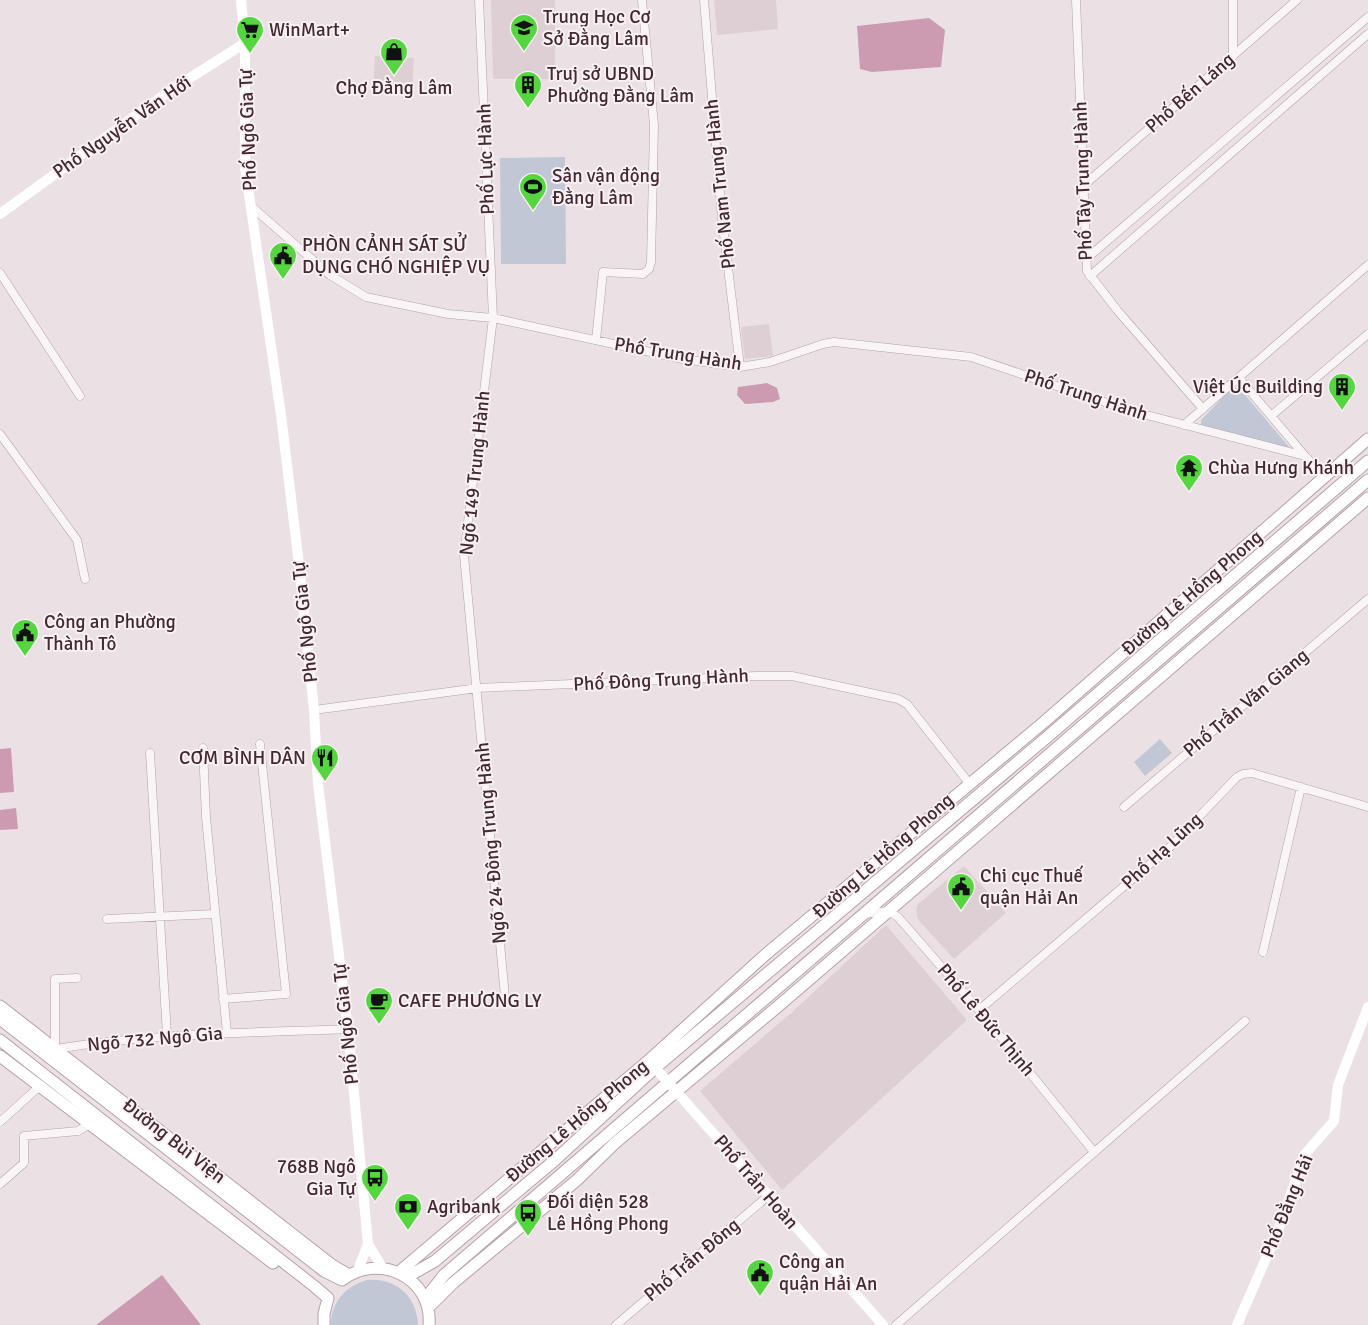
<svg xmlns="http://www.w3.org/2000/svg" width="1368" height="1325" font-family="Signika,sans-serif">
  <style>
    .built { fill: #ddcfd4 }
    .green { fill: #c2c7d5 }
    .water { fill: #cc9bb2 }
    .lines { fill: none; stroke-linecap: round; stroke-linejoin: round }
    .street-casing { stroke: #b2a2a8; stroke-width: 9 }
    .primary-casing { stroke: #b7a0a9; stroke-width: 13 }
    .street { stroke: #f9f4f6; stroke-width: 8 }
    .secondary { stroke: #fff; stroke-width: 10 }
    .primary { stroke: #fff; stroke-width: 11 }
    .labels { text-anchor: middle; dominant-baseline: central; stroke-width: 4; stroke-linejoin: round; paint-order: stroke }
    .poi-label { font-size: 19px; fill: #442832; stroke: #f8f1f4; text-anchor: start }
    .street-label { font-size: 19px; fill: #442832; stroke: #f8f1f4 }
  </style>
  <rect width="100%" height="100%" fill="#ebe1e5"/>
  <!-- built -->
  <path class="built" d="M 491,0 L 555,0 L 555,79 L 493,79 Z
    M 714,0 L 776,0 L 778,29 L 717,35 Z
    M 375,56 L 414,58 L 412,95 L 373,94 Z
    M 769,324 L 773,356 L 745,359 L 741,327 Z
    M 964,866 L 1006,913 L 954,959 L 921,923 L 917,917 L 916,909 L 918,904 Z
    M 886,925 L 967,1020 L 782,1190 L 700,1091 L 791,1013 Z"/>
  <!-- green -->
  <path class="green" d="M 565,157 L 566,264 L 501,264 L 500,158 Z
    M 1233,387 L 1240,389 L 1290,448 L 1201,427 L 1201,420 Z
    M 1160,739 L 1172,753 L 1145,776 L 1134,762 Z
    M 367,1280 C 396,1278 417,1296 418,1325 L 331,1325 C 331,1302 346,1286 367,1280 Z"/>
  <!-- water -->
  <path class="water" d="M 929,18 L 945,30 L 941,67 L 872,72 L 860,69 L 857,26 Z
    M 767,383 L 777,388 L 780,399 L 773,402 L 745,404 L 737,395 L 738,387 Z
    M 11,748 L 14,792 L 0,793 L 0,749 Z
    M 16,808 L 18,829 L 0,830 L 0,810 Z
    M 162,1275 L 201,1325 L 96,1325 Z"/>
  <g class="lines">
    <defs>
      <path id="street" d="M 479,0 L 493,318 L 464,555 L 505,997
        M 704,0 L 722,218 L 740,367
        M 1076,0 L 1087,271 L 1117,310 L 1203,409
        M 1233,0 L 1233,56
        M 1083,186 L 1297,0
        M 251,206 L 330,275 L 366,297 L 448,314 L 493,318 L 683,359 L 740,367 L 770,362 L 823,344 L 834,342 L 971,357 L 1131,411 L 1305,456 L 1324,476
        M 1086,259 L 1368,17
        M 0,273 L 80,396
        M 1090,276 L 1368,34
        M 596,340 L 603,272 L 643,274 L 649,269 L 651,262 L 654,125 L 642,0
        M 1239,378 L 1305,456
        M 1271,416 L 1368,334
        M 1184,425 L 1368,265
        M 0,434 L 77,540 L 85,579
        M 314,710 L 478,688 L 756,676 L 792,676 L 898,699 L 907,704 L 969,783
        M 203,748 L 206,817 L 227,1033
        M 150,753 L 167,1035
        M 1124,807 L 1368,599
        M 864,914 L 888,911 L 898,917 L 979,1010 L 1094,1152
        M 107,919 L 215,914
        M 1263,952 L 1301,787
        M 77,978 L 55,979 L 55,1049 C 153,1033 249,1033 348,1029
        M 223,999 L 286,994 L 260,744
        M 979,1010 L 1171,846 L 1237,777 L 1243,774 L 1252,773 L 1368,807
        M 0,1122 L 41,1085
        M 0,1184 L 24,1163 L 24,1136 L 78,1131 L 91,1123
        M 616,1325 L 768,1196
        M 896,1325 L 1245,1021"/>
      <path id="primary" d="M 0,1006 L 332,1265 L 349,1275
        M 0,1019 L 324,1271 L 342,1280 C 378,1252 433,1277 429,1325
        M 0,1040 L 314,1286 L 328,1298 L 324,1314 L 324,1325
        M 0,1056 L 273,1263
        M 399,1272 L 648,1061 L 765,955 L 1044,722 L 1368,439
        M 407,1277 L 435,1261 L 555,1160 L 655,1068 L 1046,738 L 1368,461
        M 425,1299 L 444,1275 L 1368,480
        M 428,1308 L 453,1283 L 577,1180 L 615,1143 L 782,1003 L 1368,498"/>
    </defs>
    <!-- street casing -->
    <use href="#street" class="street-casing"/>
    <!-- primary casing -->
    <use href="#primary" class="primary-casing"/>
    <!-- street -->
    <use href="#street" class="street"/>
    <!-- secondary -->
    <path class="secondary" d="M 241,0 L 245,43 L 245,167 L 281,415 L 298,556 L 314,710 L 318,784 L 348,1029 L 368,1244 L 382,1267
      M 0,214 L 171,90 L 245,43
      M 651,1063 L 883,1325
      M 358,1270 L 368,1244
      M 1237,1325 L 1277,1233 L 1305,1154 L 1334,1121 L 1338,1085 L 1368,1007"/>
    <!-- primary -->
    <use href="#primary" class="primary"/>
  </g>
  <!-- icons -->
  <defs>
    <symbol id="school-pin" viewBox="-11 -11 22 30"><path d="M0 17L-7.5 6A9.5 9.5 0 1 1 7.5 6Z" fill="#55d640" stroke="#f8f1f4"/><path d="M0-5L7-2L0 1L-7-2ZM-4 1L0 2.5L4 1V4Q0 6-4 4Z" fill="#111"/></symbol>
    <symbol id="supermarket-pin" viewBox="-11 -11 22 30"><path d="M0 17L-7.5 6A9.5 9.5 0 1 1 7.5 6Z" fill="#55d640" stroke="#f8f1f4"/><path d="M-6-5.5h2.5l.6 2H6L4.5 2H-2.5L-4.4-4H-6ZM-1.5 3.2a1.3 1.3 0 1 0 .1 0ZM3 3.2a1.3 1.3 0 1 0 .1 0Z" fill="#111"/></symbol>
    <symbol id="shop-pin" viewBox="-11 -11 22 30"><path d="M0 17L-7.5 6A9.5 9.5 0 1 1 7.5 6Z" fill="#55d640" stroke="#f8f1f4"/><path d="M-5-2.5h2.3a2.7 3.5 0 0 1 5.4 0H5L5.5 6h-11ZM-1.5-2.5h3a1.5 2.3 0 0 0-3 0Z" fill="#111"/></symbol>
    <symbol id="building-pin" viewBox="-11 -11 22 30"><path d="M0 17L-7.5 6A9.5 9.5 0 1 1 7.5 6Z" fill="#55d640" stroke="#f8f1f4"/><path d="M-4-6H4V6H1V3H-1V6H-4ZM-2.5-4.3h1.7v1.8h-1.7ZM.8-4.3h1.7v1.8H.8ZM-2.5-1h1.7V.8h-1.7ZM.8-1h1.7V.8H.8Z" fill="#111"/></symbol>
    <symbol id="stadium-pin" viewBox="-11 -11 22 30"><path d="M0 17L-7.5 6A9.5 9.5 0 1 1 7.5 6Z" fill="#55d640" stroke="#f8f1f4"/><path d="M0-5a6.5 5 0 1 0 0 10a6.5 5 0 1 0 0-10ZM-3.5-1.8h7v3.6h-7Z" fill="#111"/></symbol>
    <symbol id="civic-pin" viewBox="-11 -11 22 30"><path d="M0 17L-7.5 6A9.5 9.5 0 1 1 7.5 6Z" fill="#55d640" stroke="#f8f1f4"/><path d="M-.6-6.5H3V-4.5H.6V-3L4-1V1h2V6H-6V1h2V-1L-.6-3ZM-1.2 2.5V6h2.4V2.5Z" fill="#111"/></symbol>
    <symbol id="temple-pin" viewBox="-11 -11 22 30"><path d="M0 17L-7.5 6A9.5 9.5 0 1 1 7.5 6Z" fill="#55d640" stroke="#f8f1f4"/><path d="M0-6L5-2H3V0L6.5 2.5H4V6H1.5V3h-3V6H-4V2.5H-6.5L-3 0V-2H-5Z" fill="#111"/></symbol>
    <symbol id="restaurant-pin" viewBox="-11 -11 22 30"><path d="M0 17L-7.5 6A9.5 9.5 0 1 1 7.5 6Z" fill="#55d640" stroke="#f8f1f4"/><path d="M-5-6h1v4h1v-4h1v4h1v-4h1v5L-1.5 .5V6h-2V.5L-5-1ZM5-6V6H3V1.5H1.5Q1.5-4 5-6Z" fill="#111"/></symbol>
    <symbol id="cafe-pin" viewBox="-11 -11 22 30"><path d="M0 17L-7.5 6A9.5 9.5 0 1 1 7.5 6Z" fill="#55d640" stroke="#f8f1f4"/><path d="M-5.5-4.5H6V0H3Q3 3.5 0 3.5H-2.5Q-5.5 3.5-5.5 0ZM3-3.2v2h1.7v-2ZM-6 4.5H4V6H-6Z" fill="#111"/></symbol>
    <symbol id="bus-pin" viewBox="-11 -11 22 30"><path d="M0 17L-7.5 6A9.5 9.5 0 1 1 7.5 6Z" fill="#55d640" stroke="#f8f1f4"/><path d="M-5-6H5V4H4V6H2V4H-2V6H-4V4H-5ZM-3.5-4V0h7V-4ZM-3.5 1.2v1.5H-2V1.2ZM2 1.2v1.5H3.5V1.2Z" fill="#111"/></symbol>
    <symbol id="bank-pin" viewBox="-11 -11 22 30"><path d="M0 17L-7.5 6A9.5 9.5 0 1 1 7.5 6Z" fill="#55d640" stroke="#f8f1f4"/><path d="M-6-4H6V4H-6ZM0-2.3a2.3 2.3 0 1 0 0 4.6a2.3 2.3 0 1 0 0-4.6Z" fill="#111"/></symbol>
  </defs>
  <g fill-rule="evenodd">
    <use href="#school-pin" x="508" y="12" width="32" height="43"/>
    <use href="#supermarket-pin" x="234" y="14" width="32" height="43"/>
    <use href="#shop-pin" x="378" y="36" width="32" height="43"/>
    <use href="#building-pin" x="512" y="69" width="32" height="43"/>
    <use href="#stadium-pin" x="517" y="171" width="32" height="43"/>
    <use href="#civic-pin" x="267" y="240" width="32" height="43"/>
    <use href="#building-pin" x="1326" y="371" width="32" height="43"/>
    <use href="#temple-pin" x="1173" y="452" width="32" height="43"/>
    <use href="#civic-pin" x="9" y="617" width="32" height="43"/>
    <use href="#restaurant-pin" x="309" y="742" width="32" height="43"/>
    <use href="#civic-pin" x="945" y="871" width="32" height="43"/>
    <use href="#cafe-pin" x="363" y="985" width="32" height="43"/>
    <use href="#bus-pin" x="359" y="1162" width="32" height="43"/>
    <use href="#bank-pin" x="392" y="1191" width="32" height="43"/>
    <use href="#bus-pin" x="512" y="1197" width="32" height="43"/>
    <use href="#civic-pin" x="744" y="1257" width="32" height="43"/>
  </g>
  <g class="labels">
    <!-- poi labels -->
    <g class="poi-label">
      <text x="543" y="17">Trung Học Cơ<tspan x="543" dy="22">Sở Đằng Lâm</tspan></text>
      <text x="269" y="30">WinMart+</text>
      <text x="547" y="74">Truj sở UBND<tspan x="547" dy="22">Phường Đằng Lâm</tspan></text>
      <text x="394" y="88" text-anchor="middle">Chợ Đằng Lâm</text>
      <text x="552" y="176">Sân vận động<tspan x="552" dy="22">Đằng Lâm</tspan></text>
      <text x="302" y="245">PHÒN CẢNH SÁT SỬ<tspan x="302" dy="22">DỤNG CHÓ NGHIỆP VỤ</tspan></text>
      <text x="1323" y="387" text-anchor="end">Việt Úc Building</text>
      <text x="1208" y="468">Chùa Hưng Khánh</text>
      <text x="44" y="622">Công an Phường<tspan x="44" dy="22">Thành Tô</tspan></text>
      <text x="306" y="758" text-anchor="end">CƠM BÌNH DÂN</text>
      <text x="980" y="876">Chi cục Thuế<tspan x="980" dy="22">quận Hải An</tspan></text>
      <text x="398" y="1001">CAFE PHƯƠNG LY</text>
      <text x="356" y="1167" text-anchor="end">768B Ngô<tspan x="356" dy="22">Gia Tự</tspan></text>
      <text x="547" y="1202">Đối diện 528<tspan x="547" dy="22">Lê Hồng Phong</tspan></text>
      <text x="427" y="1207">Agribank</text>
      <text x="779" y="1262">Công an<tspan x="779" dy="22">quận Hải An</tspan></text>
    </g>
    <!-- street labels -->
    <g class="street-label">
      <text transform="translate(1190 93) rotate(-41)">Phố Bến Láng</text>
      <text transform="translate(122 127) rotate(-35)">Phố Nguyễn Văn Hới</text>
      <text transform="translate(248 130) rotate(-92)">Phố Ngô Gia Tự</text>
      <text transform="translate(486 159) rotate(-92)">Phố Lực Hành</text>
      <text transform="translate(1083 181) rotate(-92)">Phố Tây Trung Hành</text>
      <text transform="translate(720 184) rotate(-96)">Phố Nam Trung Hành</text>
      <text transform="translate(678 354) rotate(9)">Phố Trung Hành</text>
      <text transform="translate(1086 395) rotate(18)">Phố Trung Hành</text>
      <text transform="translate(475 473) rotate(-84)">Ngõ 149 Trung Hành</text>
      <text transform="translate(1192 593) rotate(-41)">Đường Lê Hồng Phong</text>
      <text transform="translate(305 622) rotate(-96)">Phố Ngô Gia Tự</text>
      <text transform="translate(661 680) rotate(-3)">Phố Đông Trung Hành</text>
      <text transform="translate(1246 703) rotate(-40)">Phố Trần Văn Giang</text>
      <text transform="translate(491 843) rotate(-95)">Ngõ 24 Đông Trung Hành</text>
      <text transform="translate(1162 851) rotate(-43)">Phố Hạ Lũng</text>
      <text transform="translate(883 856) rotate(-41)">Đường Lê Hồng Phong</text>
      <text transform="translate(986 1020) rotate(50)">Phố Lê Đức Thịnh</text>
      <text transform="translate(346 1024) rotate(-96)">Phố Ngô Gia Tự</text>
      <text transform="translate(155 1039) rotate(-5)">Ngõ 732 Ngô Gia</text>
      <text transform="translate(577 1121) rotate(-40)">Đường Lê Hồng Phong</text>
      <text transform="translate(174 1141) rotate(38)">Đường Bùi Viện</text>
      <text transform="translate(756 1182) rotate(49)">Phố Trần Hoàn</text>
      <text transform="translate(1287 1206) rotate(-68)">Phố Đằng Hải</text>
      <text transform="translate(692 1260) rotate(-40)">Phố Trần Đông</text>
    </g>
  </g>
</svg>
